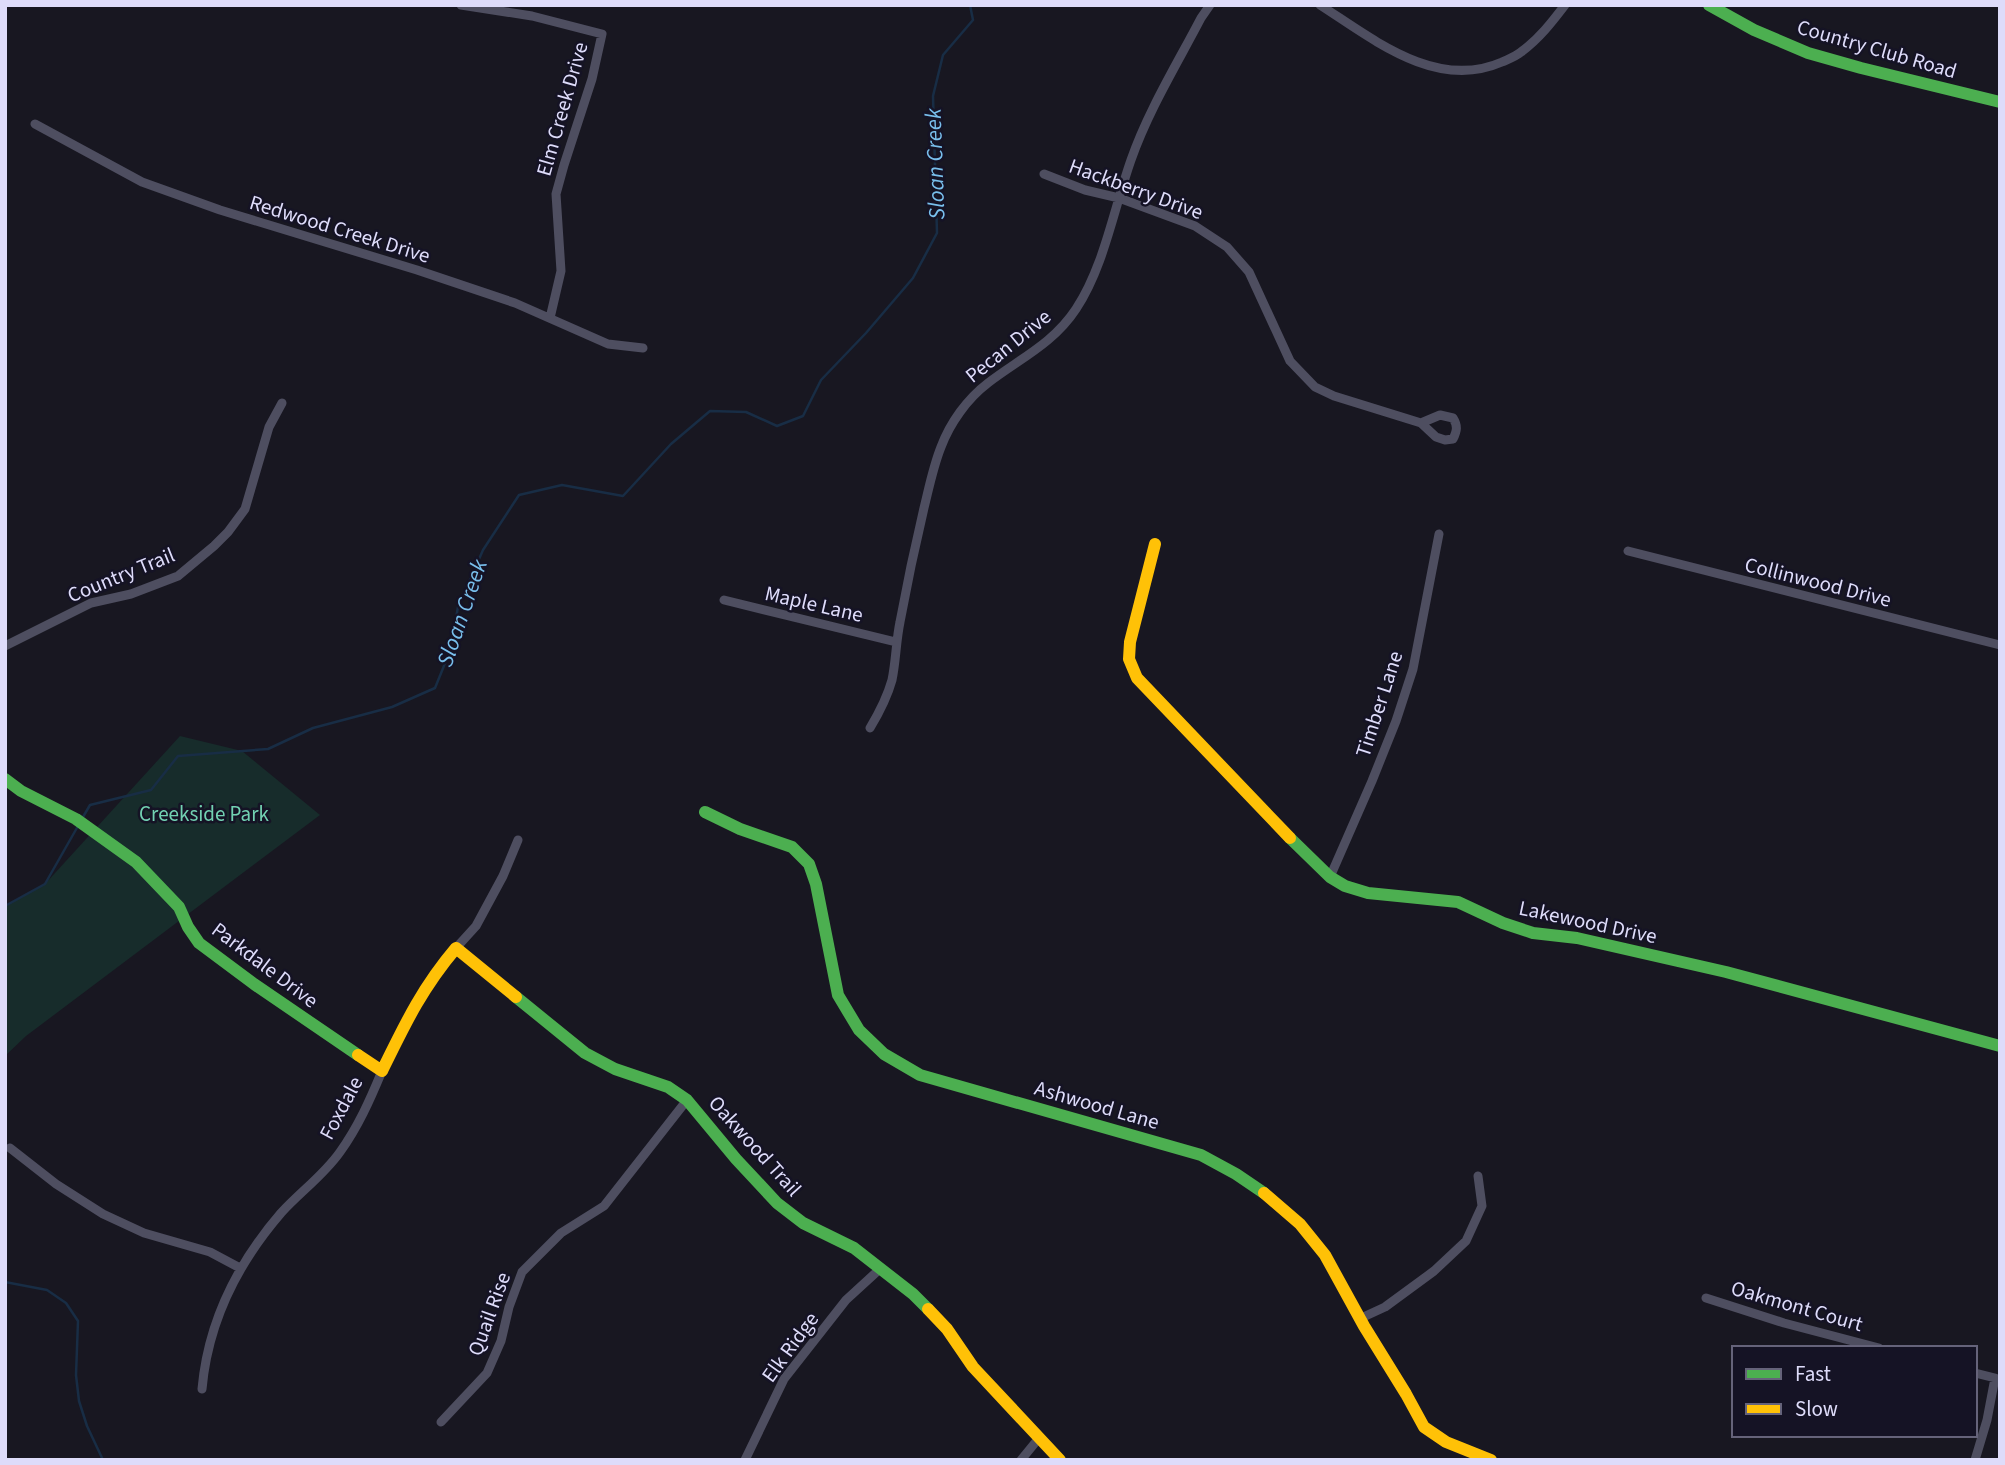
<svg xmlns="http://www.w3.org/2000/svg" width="2005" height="1465" font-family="'Source Sans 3',sans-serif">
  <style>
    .green { fill: #172c2b }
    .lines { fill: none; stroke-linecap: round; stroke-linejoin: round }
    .stream { stroke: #182d45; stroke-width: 2.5 }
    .street { stroke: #4e4e60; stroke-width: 9 }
    .fast { stroke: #4caf50; stroke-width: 12 }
    .slow { stroke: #ffc107; stroke-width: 12 }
    .labels { text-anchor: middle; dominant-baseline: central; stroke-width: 5; stroke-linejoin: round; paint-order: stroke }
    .street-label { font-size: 21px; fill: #dedcfa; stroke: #151325 }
    .park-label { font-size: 21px; fill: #72d1b2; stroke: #151325 }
    .water-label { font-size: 23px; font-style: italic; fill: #79bfec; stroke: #151325 }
  </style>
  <rect width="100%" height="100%" fill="#181721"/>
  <!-- green -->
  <path class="green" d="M 180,736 L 242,751 L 320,815 L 26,1036 L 5,1056 L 5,906 L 45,884 Z"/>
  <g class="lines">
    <!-- stream -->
    <path class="stream" d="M 83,817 L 90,805 L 151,790 L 178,756 L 268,749 L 313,728 L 392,707 L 435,688 L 450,651 L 458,607 L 483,550 L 519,495 L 562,485 L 623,496 L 671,444 L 710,411 L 746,412 L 777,426 L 803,416 L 821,380 L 866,333 L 913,278 L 937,233 L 933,96 L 943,55 L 973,20 L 970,5
      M 5,906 L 45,884 L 78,826
      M 5,1282 L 47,1290 L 66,1303 L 78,1321 L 76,1375 L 79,1401 L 87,1426 L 103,1460"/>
    <!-- street -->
    <path class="street" d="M 461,5 L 532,16 L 602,34 L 592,79 L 564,165 L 556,194 L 561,271 L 550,318
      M 1320,5 C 1373,39 1436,91 1502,62 C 1508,59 1515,57 1521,52 C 1539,39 1552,22 1565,5
      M 35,124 L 142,182 L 220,210 L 417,270 L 515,303 L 608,344 L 643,348
      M 1044,174 L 1085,190 L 1119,198 L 1195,226 L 1227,247 L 1249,272 L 1290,361 L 1315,387 L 1334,396 L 1421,423 L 1436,437 L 1445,440 L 1453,439 C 1457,431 1458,426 1453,418 L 1440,415 L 1421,423
      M 1628,551 L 2000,645
      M 724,600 L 896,642
      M 5,646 L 91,603 L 131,594 L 178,576 L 214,546 L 228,532 L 245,509 L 269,427 L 282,403
      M 870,728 C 879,713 887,698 892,680 C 896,661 896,641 900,622 C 907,584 915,546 924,508 C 929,488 933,467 941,447 C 950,423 967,399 988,383 C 1019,359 1053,344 1076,309 C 1104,267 1114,208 1131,160 C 1148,111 1177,64 1201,18 L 1210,5
      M 1330,877 L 1372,781 L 1396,721 L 1413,669 L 1439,534
      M 456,948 L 476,926 L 503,876 L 518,840
      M 10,1148 L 56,1184 L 103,1214 L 144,1233 L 210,1252 L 240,1268
      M 1706,1298 L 1784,1323 L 1879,1348
      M 1359,1319 L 1385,1307 L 1434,1271 L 1466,1241 L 1482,1206 L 1478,1176
      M 202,1389 C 208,1322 237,1264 281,1213 C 300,1192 324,1175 340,1152 C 358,1127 370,1100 382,1071
      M 441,1422 L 487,1373 L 501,1341 L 509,1307 L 522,1272 L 561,1233 L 604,1206 L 687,1100
      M 745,1460 L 784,1379 L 846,1300 L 881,1268
      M 1021,1460 L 1039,1438
      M 1975,1460 L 1987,1420 L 1995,1378 L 1975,1373"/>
    <!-- fast -->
    <path class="fast" d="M 1709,5 L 1754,30 L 1808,53 L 1861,68 L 2000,102
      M 5,779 L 21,791 L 76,819 L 136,862 L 179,907 L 188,927 L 199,943 L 254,984 L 358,1055
      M 705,812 L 740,829 L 792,847 L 809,864 L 816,884 L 838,995 L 859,1030 L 884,1054 L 920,1075 L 1201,1155 L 1236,1174 L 1264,1193
      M 1290,838 L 1330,877 L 1345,886 L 1368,893 L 1458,902 L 1503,923 L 1533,933 L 1577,938 L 1726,972 L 2000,1046
      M 516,997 L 585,1053 L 615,1069 L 668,1087 L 687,1100 L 736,1159 L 777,1203 L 803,1223 L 854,1248 L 913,1294 L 928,1309"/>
    <!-- slow -->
    <path class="slow" d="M 1155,544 L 1130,642 L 1129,659 L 1137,678 L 1290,838
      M 358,1055 L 382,1071 C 405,1024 422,988 456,948 L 516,997
      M 1264,1193 L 1300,1224 L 1325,1255 L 1364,1326 L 1406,1394 L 1424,1427 L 1446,1442 L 1491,1460
      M 928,1309 L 947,1329 L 973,1367 L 1060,1460"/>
  </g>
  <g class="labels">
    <!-- street labels -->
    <g class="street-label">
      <text transform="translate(1877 49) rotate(16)">Country Club Road</text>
      <text transform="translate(562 109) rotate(-74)">Elm Creek Drive</text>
      <text transform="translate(1136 189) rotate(20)">Hackberry Drive</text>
      <text transform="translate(340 229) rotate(17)">Redwood Creek Drive</text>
      <text transform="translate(1008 346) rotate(-39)">Pecan Drive</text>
      <text transform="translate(121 575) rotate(-22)">Country Trail</text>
      <text transform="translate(1818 582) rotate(14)">Collinwood Drive</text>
      <text transform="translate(814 604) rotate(13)">Maple Lane</text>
      <text transform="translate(1379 704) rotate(-72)">Timber Lane</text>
      <text transform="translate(1588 922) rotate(12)">Lakewood Drive</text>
      <text transform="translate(265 965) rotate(37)">Parkdale Drive</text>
      <text transform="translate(1097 1105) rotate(16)">Ashwood Lane</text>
      <text transform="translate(341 1108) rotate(-62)">Foxdale</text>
      <text transform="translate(755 1146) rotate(48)">Oakwood Trail</text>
      <text transform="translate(1797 1306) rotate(16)">Oakmont Court</text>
      <text transform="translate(489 1314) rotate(-70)">Quail Rise</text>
      <text transform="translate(790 1347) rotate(-54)">Elk Ridge</text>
    </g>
    <!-- park labels -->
    <g class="park-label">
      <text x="204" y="814">Creekside Park</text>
    </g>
    <!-- water labels -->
    <g class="water-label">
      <text transform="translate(935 164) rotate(-92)">Sloan Creek</text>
      <text transform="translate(462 613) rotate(-71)">Sloan Creek</text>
    </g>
  </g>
  <!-- border -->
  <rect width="2005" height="1465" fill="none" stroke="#dedcfa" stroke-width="14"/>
  <!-- legend -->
  <rect x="1732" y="1346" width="245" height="91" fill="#151325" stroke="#65637a" stroke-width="2"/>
  <rect x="1746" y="1369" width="35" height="10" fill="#4caf50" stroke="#65637a" stroke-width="2"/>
  <text x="1795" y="1381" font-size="21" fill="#dedcfa">Fast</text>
  <rect x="1746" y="1404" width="35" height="10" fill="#ffc107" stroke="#65637a" stroke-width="2"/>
  <text x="1795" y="1416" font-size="21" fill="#dedcfa">Slow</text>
</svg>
